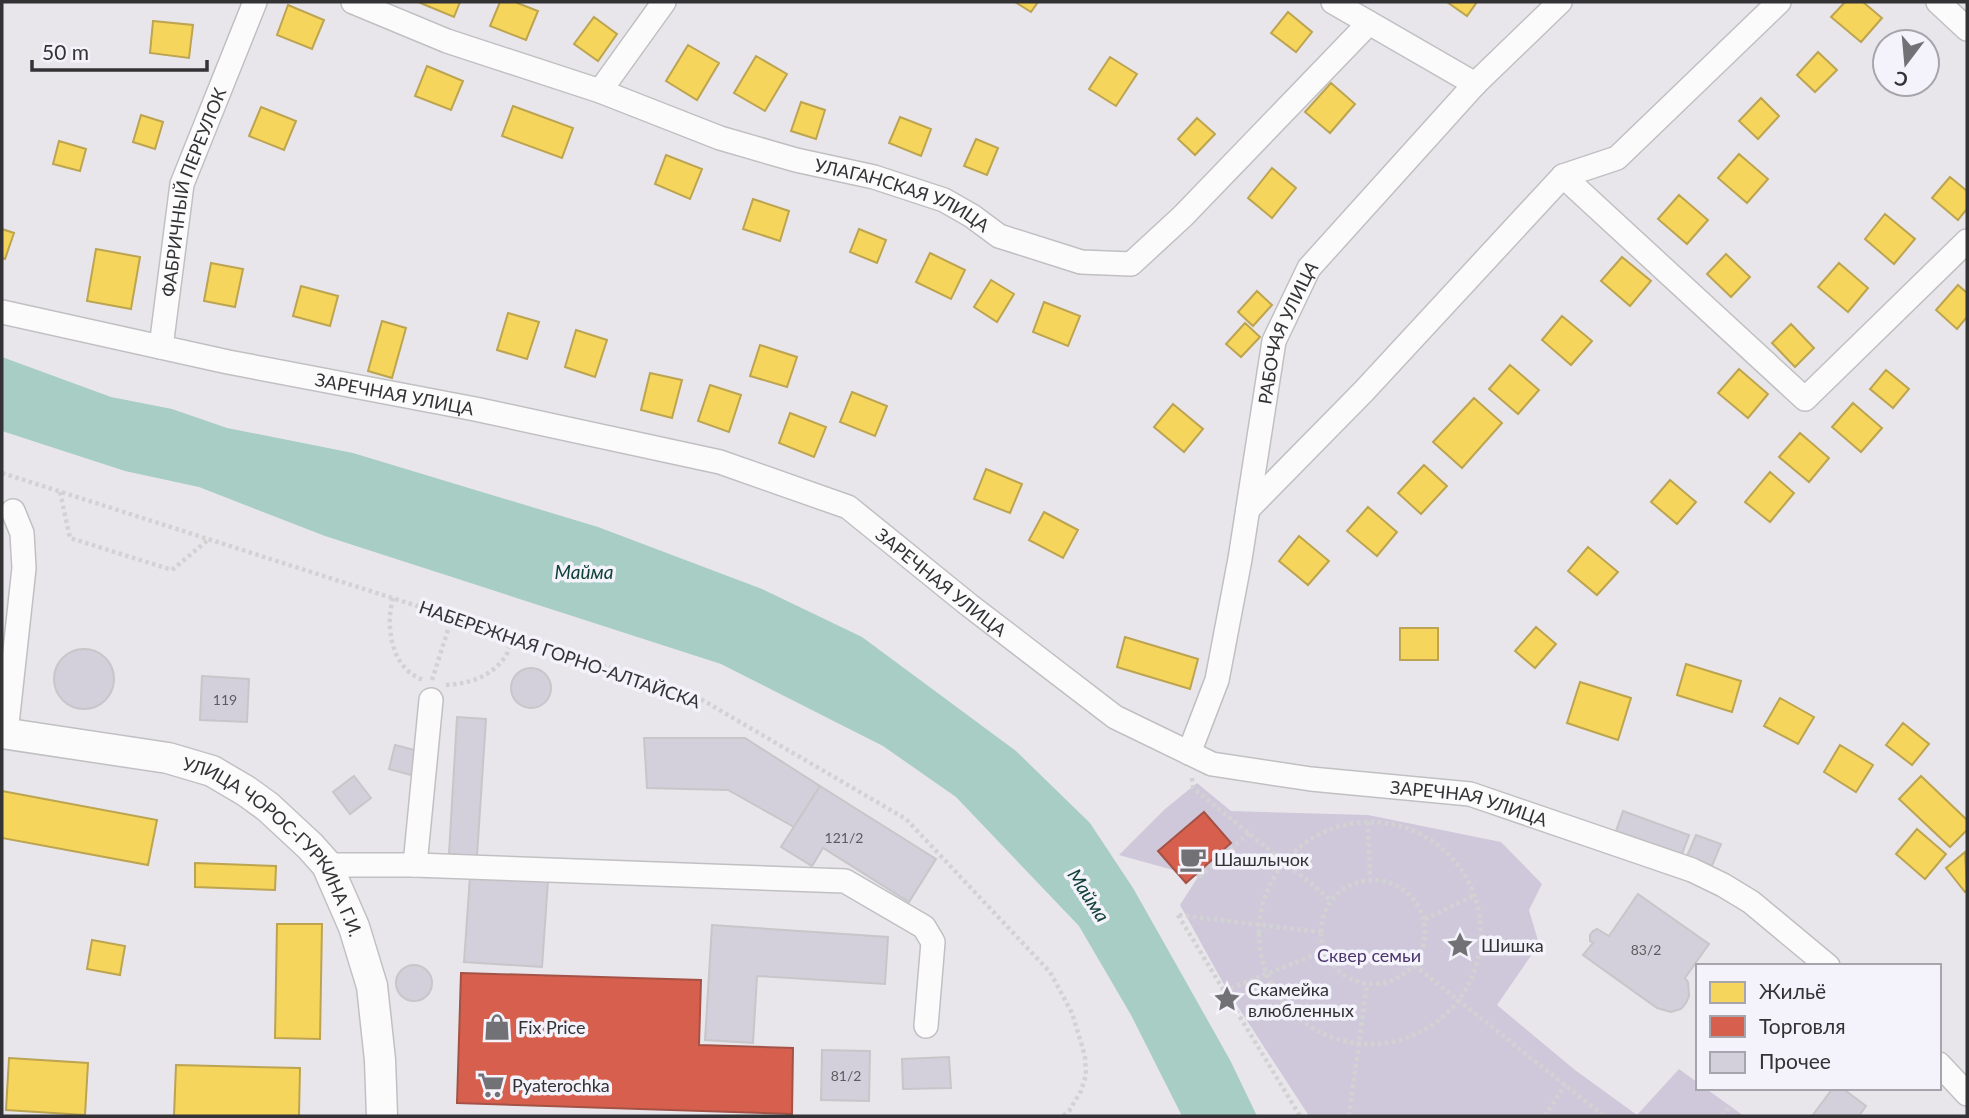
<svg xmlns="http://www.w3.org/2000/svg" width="1969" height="1118" font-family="Lato,sans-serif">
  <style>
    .green { fill: #cec8da }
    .water { fill: #a7cdc4 }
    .homes { fill: #f6d55c; stroke: #bca450; stroke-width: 2 }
    .shops { fill: #d6604d; stroke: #a55246; stroke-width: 2 }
    .building { fill: #d4d0db; stroke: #c7c6c9; stroke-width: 2 }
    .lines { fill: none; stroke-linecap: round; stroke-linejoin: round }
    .minor-casing { stroke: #c0c0c3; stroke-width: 26 }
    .major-casing { stroke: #c0c0c3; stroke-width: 33 }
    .path { stroke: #d2d2d3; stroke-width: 4.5; stroke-dasharray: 3.5 3.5; stroke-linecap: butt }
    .minor { stroke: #fcfbfc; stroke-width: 23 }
    .major { stroke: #fcfbfc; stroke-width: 30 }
    .labels { text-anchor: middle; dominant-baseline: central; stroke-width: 7; stroke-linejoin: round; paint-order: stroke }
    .number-label { font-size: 14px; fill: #5d5b60 }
    .street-label { font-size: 18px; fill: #333235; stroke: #f4f2fa }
    .poi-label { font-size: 18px; fill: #333235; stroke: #f4f2fa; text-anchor: start }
    .park-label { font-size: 18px; fill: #4a366c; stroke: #f4f2fa }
    .water-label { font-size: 19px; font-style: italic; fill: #104136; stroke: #f4f2fa }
  </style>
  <rect width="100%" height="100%" fill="#e8e6eb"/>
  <!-- green -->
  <path class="green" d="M 1197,783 L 1231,811 L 1368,815 L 1501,842 L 1542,884 L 1529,910 L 1539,944 L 1497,1005 L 1575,1070 L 1637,1115 L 1679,1069 L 1698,1083 L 1698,1088 L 1705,1088 L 1744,1116 L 1309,1116 L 1227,990 L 1180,905 L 1198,877 L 1119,855 L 1165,809 Z"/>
  <!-- water -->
  <path class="water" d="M 2,357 L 111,397 L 172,409 L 227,428 L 353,453 L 598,527 L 762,589 L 862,637 L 1016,751 L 1090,823 L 1133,888 L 1172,957 L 1230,1060 L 1257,1116 L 1182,1116 L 1131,1015 L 1079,926 L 956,797 L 883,746 L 721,664 L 325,536 L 199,487 L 125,471 L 2,431 Z"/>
  <!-- homes -->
  <path class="homes" d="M 418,2 L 460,2 L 454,17 Z
    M 500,2 L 515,2 L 538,11 L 526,40 L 490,26 Z
    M 1015,2 L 1038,2 L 1031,12 Z
    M 1447,2 L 1477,2 L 1467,16 Z
    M 1845,2 L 1863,2 L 1882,18 L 1861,42 L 1831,17 Z
    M 288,5 L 324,20 L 312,49 L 277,35 Z
    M 1288,12 L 1312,32 L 1296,52 L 1271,33 Z
    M 594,17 L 617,34 L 598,61 L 574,44 Z
    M 153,21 L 193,25 L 189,58 L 150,53 Z
    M 688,45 L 719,63 L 697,100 L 666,81 Z
    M 1818,52 L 1837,70 L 1815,92 L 1797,75 Z
    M 756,56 L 787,74 L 765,111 L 734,93 Z
    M 1110,57 L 1137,74 L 1116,106 L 1089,89 Z
    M 427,66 L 463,81 L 451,110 L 415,96 Z
    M 1331,83 L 1355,104 L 1330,133 L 1305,112 Z
    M 1761,98 L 1779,116 L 1758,139 L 1739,121 Z
    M 801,102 L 825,110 L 816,139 L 791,131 Z
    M 513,106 L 573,128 L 562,158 L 502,136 Z
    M 261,107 L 296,121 L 284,150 L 249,136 Z
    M 141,115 L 163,122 L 155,149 L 133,142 Z
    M 900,117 L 931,129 L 921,156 L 889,143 Z
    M 1197,118 L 1215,134 L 1195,155 L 1178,139 Z
    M 976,139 L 998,148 L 987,175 L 964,166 Z
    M 59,141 L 86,149 L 80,171 L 53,164 Z
    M 1739,154 L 1768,179 L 1747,203 L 1718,178 Z
    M 666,155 L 702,169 L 690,199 L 655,184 Z
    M 1272,168 L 1296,188 L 1272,218 L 1248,198 Z
    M 1950,177 L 1967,191 L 1967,209 L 1958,220 L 1932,198 Z
    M 1679,195 L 1708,220 L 1687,244 L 1658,219 Z
    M 753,199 L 789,211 L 780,241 L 743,229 Z
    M 1885,214 L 1915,239 L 1894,264 L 1865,239 Z
    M 2,229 L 14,233 L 5,259 L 2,258 Z
    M 859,229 L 886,240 L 877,263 L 850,252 Z
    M 96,249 L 140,257 L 131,309 L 87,301 Z
    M 930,253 L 965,270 L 951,299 L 916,282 Z
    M 1726,254 L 1750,277 L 1731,297 L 1707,274 Z
    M 1622,257 L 1651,281 L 1630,306 L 1601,281 Z
    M 211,263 L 243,269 L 235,307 L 204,301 Z
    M 1839,263 L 1868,288 L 1848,312 L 1818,287 Z
    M 991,280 L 1014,294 L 997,322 L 974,307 Z
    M 1958,285 L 1967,293 L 1967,317 L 1957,329 L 1936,310 Z
    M 301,286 L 338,296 L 330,326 L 293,316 Z
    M 1257,291 L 1272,305 L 1253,326 L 1238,312 Z
    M 1044,302 L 1080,316 L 1068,346 L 1033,332 Z
    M 508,313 L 539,322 L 527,359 L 497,350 Z
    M 1562,316 L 1592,341 L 1571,365 L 1542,340 Z
    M 382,321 L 406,328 L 392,378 L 368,371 Z
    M 1245,323 L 1260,337 L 1241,357 L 1226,344 Z
    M 1791,324 L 1814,348 L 1795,367 L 1772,343 Z
    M 576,330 L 607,340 L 595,377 L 565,367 Z
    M 760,345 L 797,357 L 787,387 L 750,376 Z
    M 1510,365 L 1539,390 L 1518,414 L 1489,389 Z
    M 1739,369 L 1768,394 L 1748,418 L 1718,393 Z
    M 1886,370 L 1909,389 L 1893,408 L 1870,389 Z
    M 650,373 L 682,380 L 672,418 L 641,410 Z
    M 710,385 L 741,395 L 729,432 L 698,421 Z
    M 852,392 L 887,406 L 875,436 L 840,422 Z
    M 1474,398 L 1502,423 L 1462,468 L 1433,442 Z
    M 1853,403 L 1882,428 L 1861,452 L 1832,427 Z
    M 1173,404 L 1203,429 L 1184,452 L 1154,427 Z
    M 790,413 L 826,427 L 814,457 L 779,443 Z
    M 1800,433 L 1829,458 L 1809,482 L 1779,457 Z
    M 1424,465 L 1447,486 L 1421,514 L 1398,493 Z
    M 986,469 L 1022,484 L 1010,513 L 974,499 Z
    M 1770,472 L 1794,493 L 1770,522 L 1745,502 Z
    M 1670,480 L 1696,502 L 1677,524 L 1651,502 Z
    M 1368,507 L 1397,532 L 1377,556 L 1347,531 Z
    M 1044,512 L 1078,530 L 1063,558 L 1029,540 Z
    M 1299,536 L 1329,561 L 1308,585 L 1279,561 Z
    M 1588,547 L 1618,572 L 1597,595 L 1568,571 Z
    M 1536,627 L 1556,644 L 1535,668 L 1515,651 Z
    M 1400,628 L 1438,628 L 1438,660 L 1400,660 Z
    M 1125,637 L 1198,659 L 1190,689 L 1117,667 Z
    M 1686,664 L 1741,681 L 1732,712 L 1677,695 Z
    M 1580,682 L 1631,698 L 1618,740 L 1567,723 Z
    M 1780,698 L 1814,717 L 1798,744 L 1764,726 Z
    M 1903,723 L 1929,744 L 1912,765 L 1886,745 Z
    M 1840,745 L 1873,765 L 1856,792 L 1824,772 Z
    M 1921,776 L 1967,820 L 1967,830 L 1950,847 L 1899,799 Z
    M 2,791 L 157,820 L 148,865 L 2,838 Z
    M 1917,829 L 1946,854 L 1925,879 L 1896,854 Z
    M 1965,852 L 1967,890 L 1965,892 L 1946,868 Z
    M 195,863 L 276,866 L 275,890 L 195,887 Z
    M 277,924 L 322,924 L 320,1039 L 275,1038 Z
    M 92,940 L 125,946 L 120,975 L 87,969 Z
    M 9,1058 L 88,1063 L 85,1115 L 6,1110 Z
    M 176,1065 L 300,1068 L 299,1116 L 174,1116 Z"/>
  <!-- shops -->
  <path class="shops" d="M 1204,812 L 1231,843 L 1186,883 L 1158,851 Z
    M 461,973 L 701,980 L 699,1045 L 793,1048 L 792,1114 L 457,1103 Z"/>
  <!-- building -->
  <path class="building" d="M54 679a30 30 0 1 1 60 0a30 30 0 1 1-60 0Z
    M511 688a20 20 0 1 1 40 0a20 20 0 1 1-40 0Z
    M 202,676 L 249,679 L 247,722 L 200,720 Z
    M 457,717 L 486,719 L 477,856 L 449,854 Z
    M 644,738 L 745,738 L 820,786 L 794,827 L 728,790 L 647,788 Z
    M 395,745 L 418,751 L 411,775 L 389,769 Z
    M 354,776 L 371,798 L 350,814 L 333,792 Z
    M 820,786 L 936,859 L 909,902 L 823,848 L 812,866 L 781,847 Z
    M 1623,811 L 1689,835 L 1682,854 L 1616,831 Z
    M 1696,835 L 1721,844 L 1712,866 L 1687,856 Z
    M 470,876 L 548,881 L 542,967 L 464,962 Z
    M 1638,894 L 1709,944 L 1685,978 L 1688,982 L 1689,996 L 1686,1003 L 1681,1009 L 1671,1012 L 1657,1008 L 1583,955 L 1593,943 L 1590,941 L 1590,935 L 1593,931 L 1597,929 L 1609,936 Z
    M 712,925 L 888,937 L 885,984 L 757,976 L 753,1043 L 705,1040 Z
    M396 983a18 18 0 1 1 36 0a18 18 0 1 1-36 0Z
    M 822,1050 L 870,1051 L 869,1101 L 821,1100 Z
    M 949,1057 L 951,1088 L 903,1089 L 902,1059 Z
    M 1833,1088 L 1842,1088 L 1866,1106 L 1859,1116 L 1812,1116 Z"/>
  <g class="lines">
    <defs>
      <g id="minor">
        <path id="s1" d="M 353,2 L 447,41 L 600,91 L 720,138 L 796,160 L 874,177 L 944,200 L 972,216 L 999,236 L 1081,262 L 1131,264 L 1183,216 L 1369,23"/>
        <path d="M 1333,2 L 1475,84"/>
        <path d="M 1938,2 L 1967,29"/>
        <path d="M 600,91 L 664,2"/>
        <path d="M 1563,176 L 1805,399 L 1967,241"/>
        <path id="s2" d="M 2,312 L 228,362 L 475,409 L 720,462 L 848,507 L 969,605 L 1115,717 L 1212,764 L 1311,779 L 1470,794 L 1692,870 L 1723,885 L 1751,902 L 1828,966"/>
        <path id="s3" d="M 161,347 L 182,184 L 255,2"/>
        <path d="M 1248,509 L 1364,391 L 1563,176 L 1617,158 L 1779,2"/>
        <path d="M 6,733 L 24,568 L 22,533 L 13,511"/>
        <path id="s4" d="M 1189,753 L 1217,680 L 1240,559 L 1274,341 L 1309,268 L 1475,84 L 1560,2"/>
        <path d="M 327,865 L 415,865 L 845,881 L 924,927 L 933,942 L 926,1026"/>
        <path d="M 415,865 L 431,700"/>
        <path d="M 1939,1064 L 1967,1094"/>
      </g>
      <g id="major">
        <path id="s5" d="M 2,733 L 168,758 L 212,771 L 246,791 L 268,807 L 310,846 L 327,865 L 354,927 L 372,986 L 380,1060 L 382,1116"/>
      </g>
    </defs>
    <!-- minor casing -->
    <use href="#minor" class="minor-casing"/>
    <!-- major casing -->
    <use href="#major" class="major-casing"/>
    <!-- path -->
    <path class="path" d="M 2,473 L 692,694 L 906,819 L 1050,972 L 1072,1013 L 1085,1056 L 1086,1075 L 1081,1091 L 1069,1111 L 1063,1116
      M 60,492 L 70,538 L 172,570 L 208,540
      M 393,598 C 385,626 391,670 424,680
      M 432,680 L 452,617
      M 446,685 C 468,684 491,677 505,657 C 509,652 510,643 512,636
      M 1192,778 L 1193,788 L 1331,900
      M 1368,822 L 1370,879
      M1259 933a111 111 0 1 1 222 0a111 111 0 1 1-222 0Z
      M 1199,877 L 1249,833
      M1321 932a52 52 0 1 1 104 0a52 52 0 1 1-104 0Z
      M 1178,915 L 1300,1116
      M 1179,915 L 1320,932
      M 1425,919 L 1475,895
      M 1414,965 L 1604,1116
      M 1224,991 L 1324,951
      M 1349,1116 L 1367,984
      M 1545,1116 L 1565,1085
      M 1722,1116 L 1730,1107"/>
    <!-- minor -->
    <use href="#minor" class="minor"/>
    <!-- major -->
    <use href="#major" class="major"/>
  </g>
  <!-- icons -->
  <defs>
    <symbol id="cafe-bare" viewBox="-9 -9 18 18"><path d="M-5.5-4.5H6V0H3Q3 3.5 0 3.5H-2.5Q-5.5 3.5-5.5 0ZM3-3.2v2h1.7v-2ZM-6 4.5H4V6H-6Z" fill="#727175" stroke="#f4f2fa" stroke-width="2.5" paint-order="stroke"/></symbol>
    <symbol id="sight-bare" viewBox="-9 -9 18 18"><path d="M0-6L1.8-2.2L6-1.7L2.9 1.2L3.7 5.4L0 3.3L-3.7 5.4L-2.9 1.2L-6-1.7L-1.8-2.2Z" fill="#727175" stroke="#f4f2fa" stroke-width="2.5" paint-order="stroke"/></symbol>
    <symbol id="shop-bare" viewBox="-9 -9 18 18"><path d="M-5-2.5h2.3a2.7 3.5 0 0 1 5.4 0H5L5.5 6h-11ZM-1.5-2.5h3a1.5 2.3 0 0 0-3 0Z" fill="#727175" stroke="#f4f2fa" stroke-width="2.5" paint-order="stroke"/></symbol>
    <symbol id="supermarket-bare" viewBox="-9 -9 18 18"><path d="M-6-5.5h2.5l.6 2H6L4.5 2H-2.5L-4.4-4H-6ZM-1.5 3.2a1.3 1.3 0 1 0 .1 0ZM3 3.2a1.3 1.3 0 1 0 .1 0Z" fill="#727175" stroke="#f4f2fa" stroke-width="2.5" paint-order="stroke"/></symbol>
  </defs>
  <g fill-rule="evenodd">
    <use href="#cafe-bare" x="1174" y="840" width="38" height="38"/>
    <use href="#sight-bare" x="1441" y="926" width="38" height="38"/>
    <use href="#sight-bare" x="1208" y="980" width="38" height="38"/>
    <use href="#shop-bare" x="478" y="1008" width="38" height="38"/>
    <use href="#supermarket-bare" x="472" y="1066" width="38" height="38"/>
  </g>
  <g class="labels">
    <!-- number labels -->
    <g class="number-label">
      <text x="225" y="699">119</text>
      <text x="844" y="837">121/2</text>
      <text x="1646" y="949">83/2</text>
      <text x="846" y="1075">81/2</text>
    </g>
    <!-- street labels -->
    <g class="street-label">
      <text stroke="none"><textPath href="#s3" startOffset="159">ФАБРИЧНЫЙ ПЕРЕУЛОК</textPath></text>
      <text stroke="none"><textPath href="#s1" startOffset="583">УЛАГАНСКАЯ УЛИЦА</textPath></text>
      <text stroke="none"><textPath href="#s4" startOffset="434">РАБОЧАЯ УЛИЦА</textPath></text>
      <text stroke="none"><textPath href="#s2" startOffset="401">ЗАРЕЧНАЯ УЛИЦА</textPath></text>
      <text stroke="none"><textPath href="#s2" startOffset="989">ЗАРЕЧНАЯ УЛИЦА</textPath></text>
      <text transform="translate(560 654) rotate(19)">НАБЕРЕЖНАЯ ГОРНО-АЛТАЙСКА</text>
      <text stroke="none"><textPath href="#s2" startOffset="1577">ЗАРЕЧНАЯ УЛИЦА</textPath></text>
      <text stroke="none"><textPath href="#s5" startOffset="312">УЛИЦА ЧОРОС-ГУРКИНА Г.И.</textPath></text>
    </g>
    <!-- poi labels -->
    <g class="poi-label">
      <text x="1214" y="859">Шашлычок</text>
      <text x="1481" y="945">Шишка</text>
      <text x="1248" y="989">Скамейка<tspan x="1248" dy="21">влюбленных</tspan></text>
      <text x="518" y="1027">Fix Price</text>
      <text x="512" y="1085">Pyaterochka</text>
    </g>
    <!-- park labels -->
    <g class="park-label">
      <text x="1369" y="955">Сквер семьи</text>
    </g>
    <!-- water labels -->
    <g class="water-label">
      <text x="584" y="571">Майма</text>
      <text transform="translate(1089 895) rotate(57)">Майма</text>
    </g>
  </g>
  <!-- border -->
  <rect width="1969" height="1118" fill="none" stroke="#333235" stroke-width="7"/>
  <!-- legend -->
  <rect x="1696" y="964" width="245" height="126" fill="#f4f2fa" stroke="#a7a5ab" stroke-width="2"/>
  <rect x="1710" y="982" width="35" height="21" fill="#f6d55c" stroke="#a7a5ab" stroke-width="2"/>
  <text x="1759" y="999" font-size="21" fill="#333235">Жильё</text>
  <rect x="1710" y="1016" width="35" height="21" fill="#d6604d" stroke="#a7a5ab" stroke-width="2"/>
  <text x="1759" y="1034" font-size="21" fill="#333235">Торговля</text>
  <rect x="1710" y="1052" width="35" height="21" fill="#d4d0db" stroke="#a7a5ab" stroke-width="2"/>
  <text x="1759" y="1069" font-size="21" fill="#333235">Прочее</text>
  <!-- north arrow -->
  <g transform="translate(1906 63) rotate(196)"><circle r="33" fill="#f4f2fa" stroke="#a7a5ab" stroke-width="2"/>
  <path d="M0-5L12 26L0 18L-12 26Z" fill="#727175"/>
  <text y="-10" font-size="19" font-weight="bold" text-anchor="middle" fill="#333235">С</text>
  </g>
  <!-- scale -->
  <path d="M32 60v10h175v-10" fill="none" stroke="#333235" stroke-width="3.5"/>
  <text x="42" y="60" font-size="21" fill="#333235" stroke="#f4f2fa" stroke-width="5" paint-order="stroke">50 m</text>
</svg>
